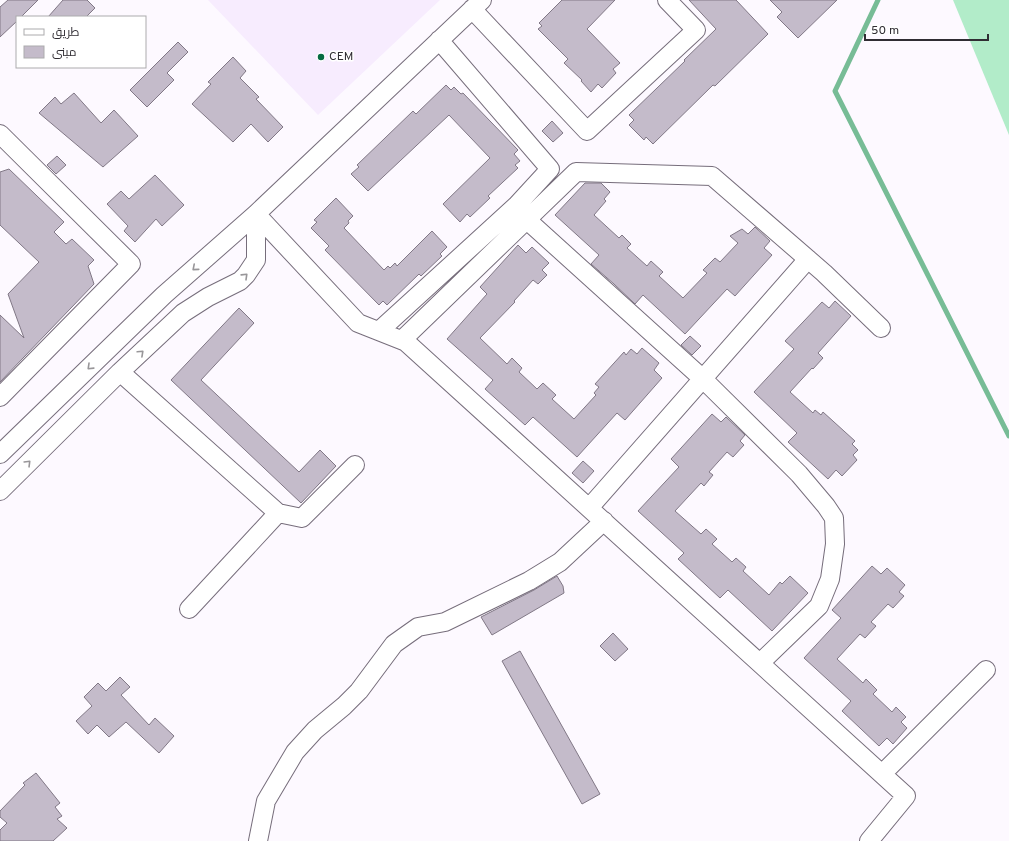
<svg xmlns="http://www.w3.org/2000/svg" width="1009" height="841" font-family="Overpass,Cairo,sans-serif">
  <style>
    .built { fill: #f7ecfe }
    .grass { fill: #b2ecc9 }
    .lines { fill: none; stroke-linecap: round; stroke-linejoin: round }
    .stream { stroke: #77bc96; stroke-width: 5 }
    .building { fill: #c4bbca; stroke: #817886 }
    .minor-casing { stroke: #766d7b; stroke-width: 20 }
    .minor { stroke: #fff; stroke-width: 18 }
    .oneway { stroke: #989699 }
    .poi-dot { fill: #056b41; stroke: #fff; stroke-width: 1.5 }
    .labels { text-anchor: middle; dominant-baseline: central; stroke-width: 3; stroke-linejoin: round; paint-order: stroke }
    .poi-label { font-size: 12px; fill: #302d33; stroke: #fff; text-anchor: start }
  </style>
  <rect width="100%" height="100%" fill="#fdf9ff"/>
  <!-- built -->
  <path class="built" d="M 208,0 L 440,0 L 318,115 Z"/>
  <!-- grass -->
  <path class="grass" d="M 953,0 L 1009,0 L 1009,135 Z"/>
  <g class="lines">
    <!-- stream -->
    <path class="stream" d="M 878,0 L 835,91 L 1009,436"/>
  </g>
  <!-- building -->
  <path class="building" d="M 8,0 L 38,0 L 21,17 L 17,17 L 17,21 L 0,37 L 0,7 Z
    M 63,0 L 87,0 L 95,8 L 86,17 L 48,17 Z
    M 562,0 L 615,0 L 587,29 L 620,63 L 613,69 L 616,73 L 602,88 L 598,84 L 591,92 L 581,81 L 582,80 L 564,63 L 568,59 L 538,29 L 542,26 L 539,23 Z
    M 689,0 L 736,0 L 768,34 L 715,86 L 713,85 L 653,144 L 646,137 L 644,140 L 629,125 L 634,120 L 629,115 L 685,61 L 684,60 L 716,29 Z
    M 770,0 L 837,0 L 798,38 L 777,17 L 782,12 Z
    M 178,42 L 188,52 L 167,73 L 174,80 L 147,107 L 130,90 Z
    M 233,57 L 246,71 L 240,78 L 259,97 L 256,99 L 283,127 L 268,142 L 251,124 L 233,142 L 192,104 L 211,84 L 208,82 Z
    M 446,85 L 451,90 L 454,87 L 461,94 L 463,93 L 518,150 L 514,154 L 520,161 L 515,165 L 518,168 L 488,196 L 490,198 L 470,217 L 467,214 L 460,222 L 443,204 L 490,158 L 449,115 L 368,191 L 351,174 L 359,167 L 357,165 L 413,111 L 416,114 Z
    M 74,93 L 101,123 L 114,110 L 138,136 L 103,167 L 39,113 L 55,97 L 61,104 Z
    M 552,121 L 563,133 L 553,142 L 542,131 Z
    M 57,156 L 66,165 L 56,174 L 47,165 Z
    M 9,169 L 64,222 L 54,232 L 66,244 L 72,239 L 94,260 L 88,266 L 94,284 L 0,382 L 0,315 L 24,338 L 8,294 L 39,262 L 0,225 L 0,172 Z
    M 155,175 L 184,205 L 162,226 L 156,219 L 135,242 L 124,231 L 128,226 L 107,204 L 121,191 L 129,199 Z
    M 585,183 L 601,183 L 610,192 L 604,199 L 606,201 L 594,215 L 619,238 L 622,235 L 631,244 L 627,248 L 647,266 L 651,261 L 663,272 L 659,276 L 683,298 L 707,273 L 703,270 L 715,258 L 720,262 L 738,243 L 730,236 L 742,229 L 748,234 L 755,227 L 770,241 L 764,248 L 772,255 L 735,296 L 727,289 L 685,334 L 643,295 L 635,304 L 614,284 L 591,264 L 599,255 L 555,215 Z
    M 336,198 L 353,216 L 348,221 L 349,223 L 344,228 L 384,270 L 388,266 L 390,268 L 395,263 L 397,266 L 432,231 L 447,247 L 440,254 L 442,256 L 421,276 L 419,274 L 387,305 L 383,301 L 379,305 L 325,250 L 329,246 L 311,228 L 317,222 L 314,220 Z
    M 518,245 L 526,253 L 532,247 L 549,263 L 542,270 L 547,275 L 538,284 L 533,280 L 514,301 L 515,302 L 480,338 L 507,364 L 512,358 L 522,368 L 519,372 L 537,389 L 543,383 L 556,395 L 552,399 L 574,419 L 596,395 L 594,393 L 599,387 L 595,384 L 624,352 L 626,355 L 631,349 L 637,354 L 642,348 L 659,363 L 654,370 L 662,378 L 625,420 L 617,413 L 577,457 L 533,417 L 525,425 L 485,389 L 493,380 L 447,339 L 487,294 L 480,287 Z
    M 835,301 L 851,316 L 818,353 L 823,358 L 813,369 L 812,368 L 790,392 L 813,413 L 815,410 L 821,415 L 823,412 L 855,441 L 852,444 L 858,450 L 853,455 L 857,460 L 842,476 L 836,470 L 828,479 L 788,442 L 797,433 L 754,392 L 794,349 L 785,341 L 822,302 L 829,308 Z
    M 239,308 L 254,323 L 201,380 L 299,472 L 320,450 L 336,466 L 301,503 L 171,380 Z
    M 690,336 L 701,346 L 692,355 L 681,345 Z
    M 712,414 L 721,422 L 726,417 L 745,435 L 740,441 L 744,445 L 733,457 L 727,452 L 709,472 L 713,475 L 704,486 L 701,483 L 675,511 L 701,534 L 706,529 L 717,539 L 712,544 L 732,562 L 736,558 L 746,567 L 743,571 L 769,595 L 780,582 L 782,584 L 790,576 L 808,593 L 772,631 L 728,590 L 720,598 L 678,559 L 684,553 L 638,511 L 679,467 L 671,459 Z
    M 583,461 L 594,471 L 583,483 L 572,473 Z
    M 872,566 L 881,574 L 887,568 L 905,585 L 899,592 L 904,596 L 893,608 L 888,604 L 871,622 L 876,626 L 865,638 L 860,634 L 837,659 L 863,683 L 866,679 L 877,690 L 873,694 L 892,712 L 896,707 L 906,717 L 901,722 L 907,728 L 893,744 L 887,738 L 879,746 L 842,711 L 851,701 L 804,658 L 841,618 L 832,610 Z
    M 557,576 L 563,586 L 564,593 L 492,635 L 481,617 L 534,590 Z
    M 613,633 L 628,649 L 615,661 L 600,646 Z
    M 520,651 L 600,794 L 582,804 L 502,661 Z
    M 120,677 L 130,687 L 121,695 L 149,725 L 155,718 L 174,736 L 159,753 L 126,722 L 109,737 L 97,725 L 88,734 L 76,721 L 92,706 L 84,697 L 98,683 L 106,691 Z
    M 36,773 L 60,803 L 55,807 L 62,816 L 57,819 L 67,828 L 53,841 L 0,841 L 0,830 L 7,823 L 0,817 L 0,811 L 25,785 L 23,783 Z"/>
  <g class="lines">
    <defs>
      <path id="minor" d="M 472,9 L 587,131 L 696,30 L 667,0
        M 0,134 L 131,264 L 0,397
        M 256,214 L 358,323 L 406,342 L 906,796 L 869,841
        M 527,220 L 703,379 L 799,474 L 826,506 L 834,518 L 835,544 L 830,579 L 819,606 L 760,663
        M 379,331 L 516,206 L 550,169 L 439,40
        M 402,340 L 576,172 L 712,176 L 824,273 L 881,328
        M 120,372 L 278,513 L 189,609
        M 0,454 L 164,295 L 256,214 L 482,0
        M 0,491 L 120,372 L 183,313 L 208,297 L 240,281 L 246,275 L 256,260 L 256,214
        M 589,508 L 808,259
        M 278,513 L 302,518 L 355,465
        M 882,774 L 986,670
        M 258,841 L 266,801 L 295,752 L 315,730 L 344,706 L 359,691 L 394,644 L 418,627 L 445,622 L 529,581 L 560,562 L 604,521"/>
    </defs>
    <!-- minor casing -->
    <use href="#minor" class="minor-casing"/>
    <!-- minor -->
    <use href="#minor" class="minor"/>
  </g>
  <!-- one-way arrows -->
  <defs><path id="oneway-chevron" d="M-2-3.5L2.5 0L-2 3.5" fill="none" stroke-width="1.6" stroke-linecap="round" stroke-linejoin="round"/></defs>
  <g class="oneway">
    <use href="#oneway-chevron" transform="translate(195 268) rotate(139)"/>
    <use href="#oneway-chevron" transform="translate(245 276) rotate(-44)"/>
    <use href="#oneway-chevron" transform="translate(141 353) rotate(-43)"/>
    <use href="#oneway-chevron" transform="translate(90 367) rotate(136)"/>
    <use href="#oneway-chevron" transform="translate(28 463) rotate(-45)"/>
  </g>
  <!-- markers -->
  <circle class="poi-dot" cx="321" cy="57" r="4"/>
  <g class="labels">
    <!-- poi labels -->
    <g class="poi-label">
      <text x="329" y="57">CEM</text>
    </g>
  </g>
  <!-- legend -->
  <rect x="16" y="16" width="130" height="52" fill="#ffffff" stroke="#acabad"/>
  <rect x="24" y="29" width="20" height="6" fill="#ffffff" stroke="#acabad"/>
  <text x="52" y="36" font-size="12" fill="#302d33">طريق</text>
  <rect x="24" y="46" width="20" height="12" fill="#c4bbca" stroke="#acabad"/>
  <text x="52" y="56" font-size="12" fill="#302d33">مبنى</text>
  <!-- scale -->
  <path d="M865 34v6h123v-6" fill="none" stroke="#302d33" stroke-width="2"/>
  <text x="871" y="34" font-size="12" fill="#302d33" stroke="#ffffff" stroke-width="3" paint-order="stroke">50 m</text>
</svg>
